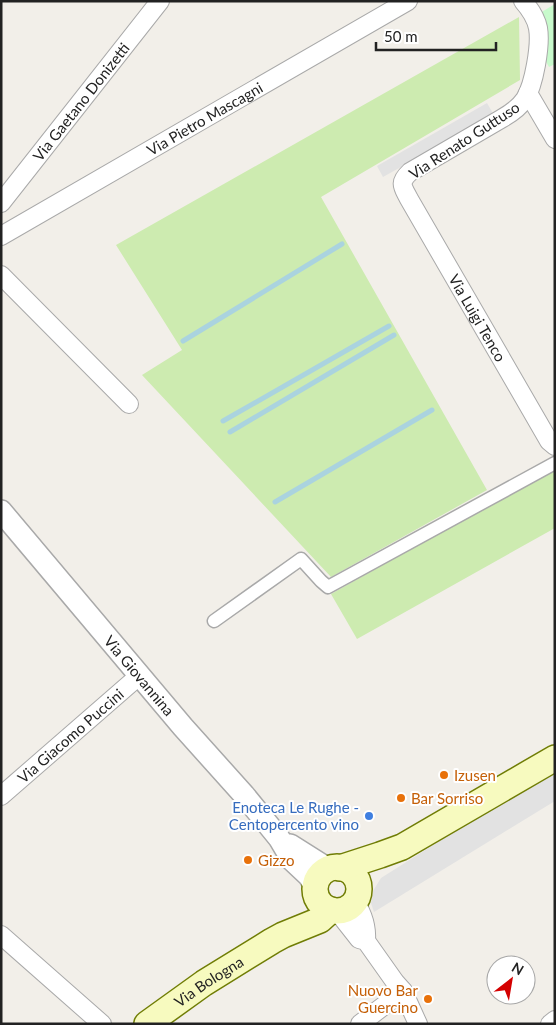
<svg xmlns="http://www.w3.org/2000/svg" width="556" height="1025" font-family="Lato,sans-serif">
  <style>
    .grass { fill: #cdebb0 }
    .park { fill: #c8facc }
    .parking { fill: #e2e2e2 }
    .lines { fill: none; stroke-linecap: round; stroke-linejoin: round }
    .stream { stroke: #aad3df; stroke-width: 5 }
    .pedestrian-casing { stroke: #a9a9a9; stroke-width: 15 }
    .minor-casing { stroke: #a9a9a9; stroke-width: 20 }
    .tertiary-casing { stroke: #a9a9a9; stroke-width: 24 }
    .secondary-casing { stroke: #707d05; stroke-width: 28 }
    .pedestrian { stroke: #fff; stroke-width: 12 }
    .minor { stroke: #fff; stroke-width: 18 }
    .tertiary { stroke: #fff; stroke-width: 21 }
    .secondary { stroke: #f7fabf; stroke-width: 25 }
    .food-dot { fill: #e8710a; stroke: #fff; stroke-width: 2 }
    .shop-dot { fill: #3f7fe0; stroke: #fff; stroke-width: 2 }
    .labels { text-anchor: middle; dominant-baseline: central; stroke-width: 4; stroke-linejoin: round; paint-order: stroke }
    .street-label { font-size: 15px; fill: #222; stroke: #fff }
    .food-label { font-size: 15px; fill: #c56008; stroke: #fff; text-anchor: start }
    .shop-label { font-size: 15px; fill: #366cbe; stroke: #fff; text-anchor: end }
  </style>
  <rect width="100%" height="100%" fill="#f2efe9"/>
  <!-- grass -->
  <path class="grass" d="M 519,17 L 520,80 L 321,197 L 487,490 L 331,577 L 142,375 L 182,350 L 116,245 Z
    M 555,468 L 555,528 L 357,639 L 331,594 Z"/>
  <!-- park -->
  <path class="park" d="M 555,4 L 555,64 L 549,67 L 545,60 L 540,13 Z"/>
  <!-- parking -->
  <path class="parking" d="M 487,103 L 494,115 L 383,177 L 377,166 Z
    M 555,774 L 555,801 L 374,912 L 371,903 L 373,891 L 381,878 L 476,818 Z"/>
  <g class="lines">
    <!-- stream -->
    <path class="stream" d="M 183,341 L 342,244
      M 223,421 L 389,326
      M 230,432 L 394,335
      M 275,502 L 432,410"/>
    <defs>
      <path id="pedestrian" d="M 214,621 L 301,559 L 321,581 L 328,587 L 555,463"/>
      <g id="minor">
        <path id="s1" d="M 523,1 C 530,9 536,18 538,28 C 541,45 534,85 525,99 C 519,108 510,114 501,119 L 410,172 C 398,183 403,187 409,199 L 549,441 L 555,446"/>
        <path d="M 528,93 L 555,139"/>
        <path id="s2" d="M 1,203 L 160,1"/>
        <path id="s3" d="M 1,236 L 408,1"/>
        <path d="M 1,275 L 129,404"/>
        <path id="s4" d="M 1,796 L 140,675"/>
        <path d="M 355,902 C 363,914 367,927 366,941"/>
        <path d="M 337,911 L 359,939 L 366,941 L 395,982 L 403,991 L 418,1024"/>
        <path d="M 1,935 L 102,1024"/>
        <path d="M 360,1024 L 403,991"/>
        <path d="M 550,1024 L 555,1020"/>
      </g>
      <g id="tertiary">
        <path id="s5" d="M 1,511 L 183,727 L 244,795 L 279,838 L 292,860 L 309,876 L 315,886"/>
        <path d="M 290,845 L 328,869"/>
      </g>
      <g id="secondary">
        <circle cx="337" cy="889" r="22"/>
        <path d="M 340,868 L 380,855 L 402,847 L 555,758"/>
        <path id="s6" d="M 147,1024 L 204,983 L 272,941 L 283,935 L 320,920 L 331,910"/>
      </g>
    </defs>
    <!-- pedestrian casing -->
    <use href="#pedestrian" class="pedestrian-casing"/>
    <!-- minor casing -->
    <use href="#minor" class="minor-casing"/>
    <!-- tertiary casing -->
    <use href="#tertiary" class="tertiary-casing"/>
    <!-- secondary casing -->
    <use href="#secondary" class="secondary-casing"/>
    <!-- pedestrian -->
    <use href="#pedestrian" class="pedestrian"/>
    <!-- minor -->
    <use href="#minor" class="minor"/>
    <!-- tertiary -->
    <use href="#tertiary" class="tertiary"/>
    <!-- secondary -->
    <use href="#secondary" class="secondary"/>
  </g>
  <!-- markers -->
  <g class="food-dot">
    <circle cx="444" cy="775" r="5"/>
    <circle cx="401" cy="798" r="5"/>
    <circle cx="248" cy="860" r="5"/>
    <circle cx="428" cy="999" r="5"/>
  </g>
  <circle class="shop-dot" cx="369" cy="816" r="5"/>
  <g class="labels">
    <!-- street labels -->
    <g class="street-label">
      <text stroke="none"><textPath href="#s2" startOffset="129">Via Gaetano Donizetti</textPath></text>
      <text stroke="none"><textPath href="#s3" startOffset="235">Via Pietro Mascagni</textPath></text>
      <text transform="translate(464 140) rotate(-33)">Via Renato Guttuso</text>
      <text stroke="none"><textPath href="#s1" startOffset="409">Via Luigi Tenco</textPath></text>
      <text stroke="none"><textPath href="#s5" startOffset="215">Via Giovannina</textPath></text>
      <text stroke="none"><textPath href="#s4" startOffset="92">Via Giacomo Puccini</textPath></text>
      <text stroke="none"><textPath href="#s6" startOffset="75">Via Bologna</textPath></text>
    </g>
    <!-- food labels -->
    <g class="food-label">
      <text x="454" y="775">Izusen</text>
      <text x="411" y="798">Bar Sorriso</text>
      <text x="258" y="860">Gizzo</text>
      <text x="418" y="990" text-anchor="end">Nuovo Bar<tspan x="418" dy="17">Guercino</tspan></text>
    </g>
    <!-- shop labels -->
    <g class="shop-label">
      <text x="359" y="807">Enoteca Le Rughe -<tspan x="359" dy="17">Centopercento vino</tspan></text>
    </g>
  </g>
  <!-- border -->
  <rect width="556" height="1025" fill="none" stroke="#222222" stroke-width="5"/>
  <!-- north arrow -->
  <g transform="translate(511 980) rotate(31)"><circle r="24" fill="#ffffff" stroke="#a7a7a7"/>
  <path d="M0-4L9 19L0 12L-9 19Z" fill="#d40000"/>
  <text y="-8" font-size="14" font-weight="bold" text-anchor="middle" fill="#222222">N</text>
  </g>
  <!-- scale -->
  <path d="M376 42v8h120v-8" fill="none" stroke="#222222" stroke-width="2.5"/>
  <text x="384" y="42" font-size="15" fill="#222222" stroke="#ffffff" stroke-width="4" paint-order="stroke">50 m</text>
</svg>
